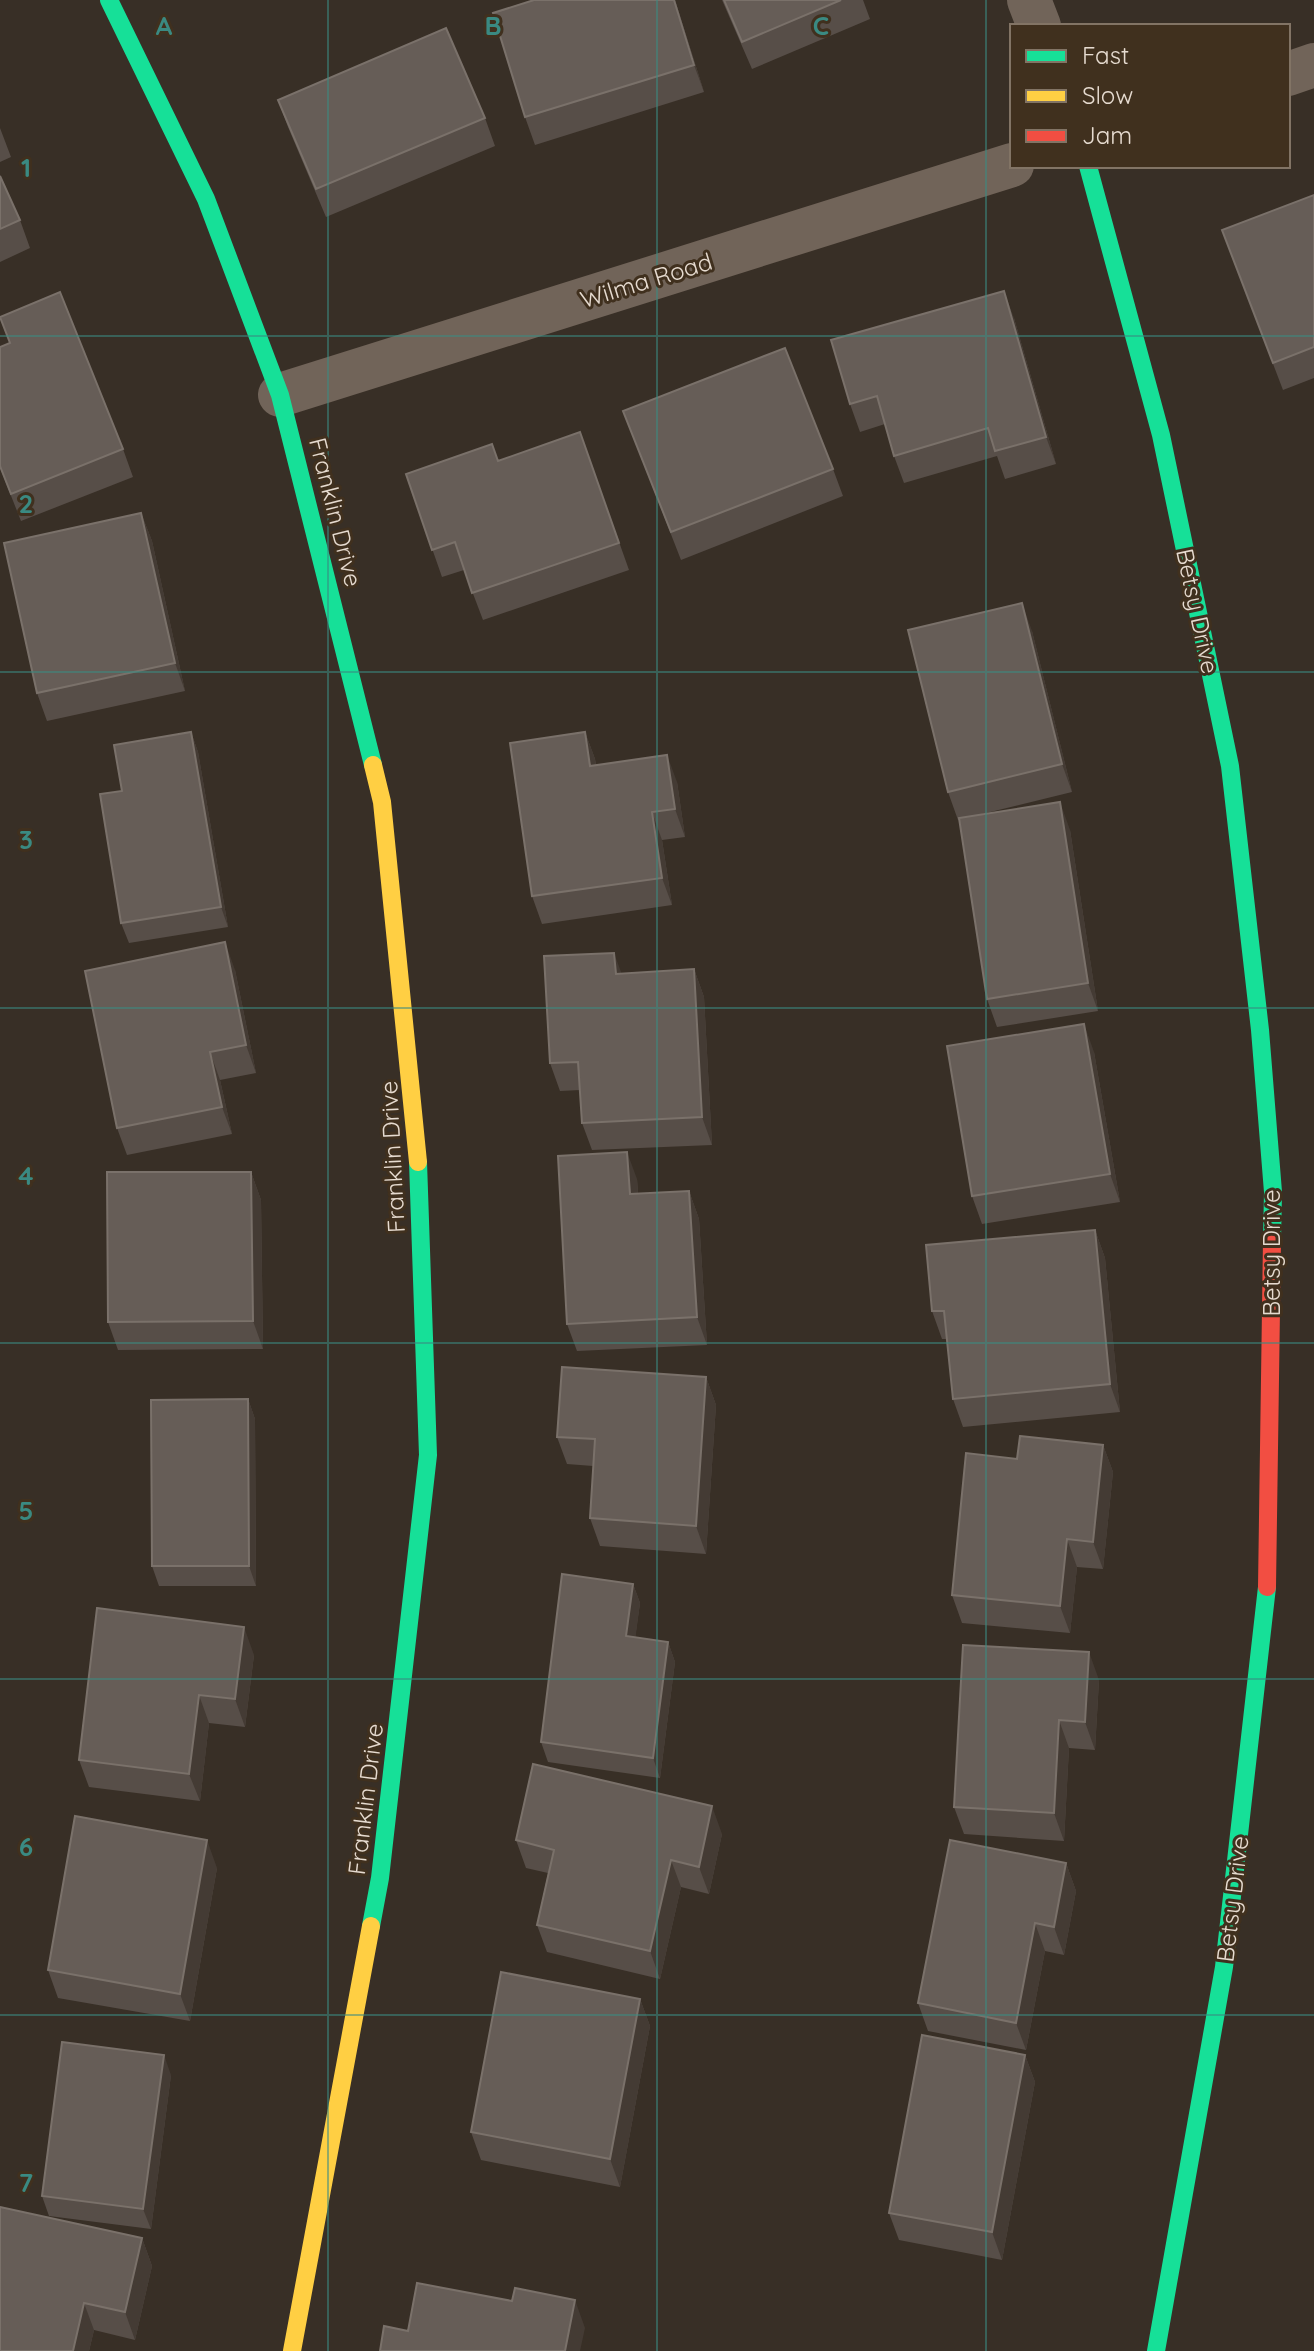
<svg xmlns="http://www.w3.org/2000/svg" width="1314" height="2351" font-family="Quicksand,sans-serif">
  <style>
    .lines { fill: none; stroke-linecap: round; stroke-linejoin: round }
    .street { stroke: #716459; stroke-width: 44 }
    .fast { stroke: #16e098; stroke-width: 18 }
    .slow { stroke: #ffcf43; stroke-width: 18 }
    .jam { stroke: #f24e42; stroke-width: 18 }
    .wall { fill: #574e48 }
    .shaded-wall { fill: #443b34 }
    .building { fill: #665d57; stroke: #7a716a; stroke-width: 2 }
    .grid { fill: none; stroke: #3a8a82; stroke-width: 2; stroke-opacity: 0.55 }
    .labels { text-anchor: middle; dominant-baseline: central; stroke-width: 6; stroke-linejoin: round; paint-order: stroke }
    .street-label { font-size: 24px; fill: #e6dbd0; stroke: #40301e }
    .grid-label { font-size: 26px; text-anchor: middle; font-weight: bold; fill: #3a8a82; stroke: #40301e; stroke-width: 6; stroke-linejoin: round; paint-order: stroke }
  </style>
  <rect width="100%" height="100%" fill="#382f26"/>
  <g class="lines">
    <!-- street -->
    <path class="street" d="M 1029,0 L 1039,26
      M 1288,74 L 1314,65
      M 280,395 L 1012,165"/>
    <!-- fast -->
    <path class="fast" d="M 109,0 L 206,199 L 280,395 L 373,765
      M 1088,166 L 1161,435 L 1230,766 L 1260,1030 L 1273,1192 L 1272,1240
      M 371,1926 L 380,1878 L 428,1455 L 418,1162
      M 1156,2351 L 1224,1967 L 1267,1587"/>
    <!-- slow -->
    <path class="slow" d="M 373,765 L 382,802 L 418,1162
      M 292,2351 L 371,1926"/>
    <!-- jam -->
    <path class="jam" d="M 1267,1587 L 1272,1240"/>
  </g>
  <!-- wall -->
  <path class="wall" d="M 675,0 L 704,92 L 535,145 L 525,117 Z
    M 722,0 L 863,0 L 870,19 L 752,69 Z
    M 278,100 L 485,118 L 495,146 L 326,217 L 288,127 Z
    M 0,128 L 11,157 L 0,162 Z
    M 0,176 L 20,220 L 30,248 L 0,262 Z
    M 1314,195 L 1314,378 L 1283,390 L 1222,230 Z
    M 1014,318 L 1056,464 L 1005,479 L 997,456 L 904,483 L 894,456 L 885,424 L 860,432 L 850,404 Z
    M 10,343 L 123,449 L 133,477 L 21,521 L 0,468 L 0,347 Z
    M 623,411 L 833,469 L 843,496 L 681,560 Z
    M 580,432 L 629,570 L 483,620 L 464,570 L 442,577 L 406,474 L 498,461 Z
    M 141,513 L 152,541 L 185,691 L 47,721 L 37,693 Z
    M 1032,631 L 1072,792 L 978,815 L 1070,830 L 1098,1011 L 997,1027 L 987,999 L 959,820 L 958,820 L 948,792 Z
    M 191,732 L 198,752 L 228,927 L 129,943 L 121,923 L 122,791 Z
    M 585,732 L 595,759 L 596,765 L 677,782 L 685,837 L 662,840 L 672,905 L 542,924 L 532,896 Z
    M 694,969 L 704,997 L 712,1145 L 592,1150 L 582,1123 L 580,1090 L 560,1091 L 550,1063 L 622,974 Z
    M 235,970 L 256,1073 L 220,1080 L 232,1134 L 127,1155 L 117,1128 Z
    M 1094,1052 L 1120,1202 L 982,1224 L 972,1196 Z
    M 251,1172 L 261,1200 L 263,1349 L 118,1350 L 108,1322 Z
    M 637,1179 L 638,1194 L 689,1191 L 699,1219 L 707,1345 L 577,1351 L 567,1324 Z
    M 1095,1230 L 1105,1258 L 1120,1412 L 963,1427 L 953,1399 L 947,1339 L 942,1339 L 932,1311 Z
    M 706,1377 L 716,1405 L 706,1554 L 600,1546 L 590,1518 L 593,1466 L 567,1464 L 557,1437 Z
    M 248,1399 L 255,1419 L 256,1586 L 159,1586 L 152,1566 Z
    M 1103,1445 L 1113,1472 L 1103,1569 L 1077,1567 L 1070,1633 L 962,1623 L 952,1595 L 1017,1459 Z
    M 633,1584 L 640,1603 L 635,1638 L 668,1642 L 675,1662 L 660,1778 L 548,1762 L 541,1742 Z
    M 254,1655 L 245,1727 L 209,1723 L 200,1801 L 89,1787 L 79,1760 Z
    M 1099,1680 L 1095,1750 L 1069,1748 L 1064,1841 L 964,1834 L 954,1807 Z
    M 722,1834 L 709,1894 L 681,1887 L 660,1979 L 547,1952 L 537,1925 L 548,1873 L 526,1868 L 516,1840 Z
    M 1066,1863 L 1076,1891 L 1064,1955 L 1045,1951 L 1026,2050 L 928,2031 L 918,2003 Z
    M 217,1868 L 190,2021 L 58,1998 L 48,1970 Z
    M 640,1999 L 650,2026 L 620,2187 L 481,2160 L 471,2132 Z
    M 1025,2055 L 1035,2082 L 1002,2260 L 899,2240 L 889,2213 Z
    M 171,2075 L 151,2229 L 49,2216 L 42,2196 Z
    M 142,2238 L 152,2266 L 135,2340 L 94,2330 L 89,2351 L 0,2351 Z"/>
  <!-- shaded-wall -->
  <path class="shaded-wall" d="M 674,0 L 675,0 L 704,92 L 694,65 Z
    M 1004,291 L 1014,318 L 1056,464 L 1046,437 Z
    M 141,513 L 152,541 L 185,691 L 175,663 Z
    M 1022,603 L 1032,631 L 1072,792 L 1062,764 Z
    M 191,732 L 198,752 L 228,927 L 221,907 Z
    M 585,732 L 595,759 L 600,794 L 590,766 Z
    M 667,755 L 677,782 L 685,837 L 675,809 Z
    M 1060,802 L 1070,830 L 1098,1011 L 1088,983 Z
    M 652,812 L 662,840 L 672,905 L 662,878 Z
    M 225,942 L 235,970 L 256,1073 L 246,1045 Z
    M 614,953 L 624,980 L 616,974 Z
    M 694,969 L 704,997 L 712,1145 L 702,1117 Z
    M 1084,1024 L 1094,1052 L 1120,1202 L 1110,1174 Z
    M 210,1052 L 220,1080 L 232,1134 L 222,1107 Z
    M 627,1152 L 637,1179 L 640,1222 L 630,1194 Z
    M 251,1172 L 261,1200 L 263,1349 L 253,1321 Z
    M 689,1191 L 699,1219 L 707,1345 L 697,1317 Z
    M 1095,1230 L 1105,1258 L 1120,1412 L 1110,1384 Z
    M 706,1377 L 716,1405 L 706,1554 L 696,1526 Z
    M 248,1399 L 255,1419 L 256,1586 L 249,1566 Z
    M 1103,1445 L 1113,1472 L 1103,1569 L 1093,1542 Z
    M 1067,1539 L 1077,1567 L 1070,1633 L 1060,1606 Z
    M 633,1584 L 640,1603 L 633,1656 L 626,1636 Z
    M 244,1627 L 254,1655 L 245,1727 L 235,1699 Z
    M 668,1642 L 675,1662 L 660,1778 L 653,1758 Z
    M 1089,1652 L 1099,1680 L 1095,1750 L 1085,1722 Z
    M 199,1695 L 209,1723 L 200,1801 L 189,1774 Z
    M 1059,1720 L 1069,1748 L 1064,1841 L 1054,1813 Z
    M 712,1806 L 722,1834 L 709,1894 L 699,1867 Z
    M 207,1840 L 217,1868 L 190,2021 L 180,1994 Z
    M 671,1860 L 681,1887 L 660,1979 L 650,1951 Z
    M 1066,1863 L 1076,1891 L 1064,1955 L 1054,1927 Z
    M 1035,1923 L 1045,1951 L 1026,2050 L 1016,2023 Z
    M 640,1999 L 650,2026 L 620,2187 L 610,2159 Z
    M 164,2055 L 171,2075 L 151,2229 L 143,2209 Z
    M 1025,2055 L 1035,2082 L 1002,2260 L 992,2232 Z
    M 142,2238 L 152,2266 L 135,2340 L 125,2312 Z
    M 575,2300 L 585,2328 L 580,2351 L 565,2351 Z
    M 84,2303 L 94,2330 L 89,2351 L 73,2351 Z"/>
  <!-- building -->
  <path class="building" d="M 534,0 L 674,0 L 694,65 L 525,117 L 493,13 Z
    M 724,0 L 841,0 L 742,42 Z
    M 446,28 L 485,118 L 316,189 L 278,100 Z
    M 0,176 L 20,220 L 0,229 Z
    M 1314,195 L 1314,347 L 1273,363 L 1222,230 Z
    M 1004,291 L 1046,437 L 995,451 L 988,428 L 894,456 L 877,396 L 850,404 L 831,340 Z
    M 60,292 L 123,449 L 11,494 L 0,466 L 0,347 L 10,343 L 0,317 Z
    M 785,348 L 833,469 L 671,532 L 623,411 Z
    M 580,432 L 619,543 L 472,593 L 455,542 L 432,550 L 406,474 L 492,444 L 498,461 Z
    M 141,513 L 175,663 L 37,693 L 4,543 Z
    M 1022,603 L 1062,764 L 948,792 L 908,630 Z
    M 191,732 L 221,907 L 121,923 L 100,794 L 122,791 L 114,745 Z
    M 585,732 L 590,766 L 667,755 L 675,809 L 652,812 L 662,878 L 532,896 L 510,743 Z
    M 1060,802 L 1088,983 L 987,999 L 959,818 Z
    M 225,942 L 246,1045 L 210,1052 L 222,1107 L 117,1128 L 85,971 Z
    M 614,953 L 616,974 L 694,969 L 702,1117 L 582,1123 L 578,1062 L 550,1063 L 544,956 Z
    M 1084,1024 L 1110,1174 L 972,1196 L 947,1046 Z
    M 627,1152 L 630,1194 L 689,1191 L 697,1317 L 567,1324 L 558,1156 Z
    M 107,1172 L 251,1172 L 253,1321 L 108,1322 Z
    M 1095,1230 L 1110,1384 L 953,1399 L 944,1311 L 932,1311 L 926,1245 Z
    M 562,1367 L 706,1377 L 696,1526 L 590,1518 L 595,1439 L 557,1437 Z
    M 248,1399 L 249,1566 L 152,1566 L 151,1400 Z
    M 1020,1436 L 1103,1445 L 1093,1542 L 1067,1539 L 1060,1606 L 952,1595 L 966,1453 L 1017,1459 Z
    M 562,1574 L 633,1584 L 626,1636 L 668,1642 L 653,1758 L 541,1742 Z
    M 97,1608 L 244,1627 L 235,1699 L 199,1695 L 189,1774 L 79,1760 Z
    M 963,1645 L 1089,1652 L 1085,1722 L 1059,1720 L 1054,1813 L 954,1807 Z
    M 533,1764 L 712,1806 L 699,1867 L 671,1860 L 650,1951 L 537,1925 L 554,1850 L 516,1840 Z
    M 75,1816 L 207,1840 L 180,1994 L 48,1970 Z
    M 950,1840 L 1066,1863 L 1054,1927 L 1035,1923 L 1016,2023 L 918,2003 Z
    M 501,1972 L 640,1999 L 610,2159 L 471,2132 Z
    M 922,2035 L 1025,2055 L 992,2232 L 889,2213 Z
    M 62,2042 L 164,2055 L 143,2209 L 42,2196 Z
    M 0,2207 L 142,2238 L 125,2312 L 84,2303 L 73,2351 L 0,2351 Z
    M 417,2283 L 512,2301 L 515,2288 L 575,2300 L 565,2351 L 380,2351 L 384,2326 L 408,2331 Z"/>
  <!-- grid -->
  <path class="grid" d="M 328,0 L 328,2351M 657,0 L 657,2351M 986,0 L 986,2351M 0,336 L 1314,336M 0,672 L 1314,672M 0,1008 L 1314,1008M 0,1343 L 1314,1343M 0,1679 L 1314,1679M 0,2015 L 1314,2015"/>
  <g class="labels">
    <!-- street labels -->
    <g class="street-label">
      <text transform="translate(646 280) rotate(-17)">Wilma Road</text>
      <text transform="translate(336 512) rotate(76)">Franklin Drive</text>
      <text transform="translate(1198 611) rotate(78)">Betsy Drive</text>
      <text transform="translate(392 1157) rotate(-93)">Franklin Drive</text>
      <text transform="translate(1271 1253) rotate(-90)">Betsy Drive</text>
      <text transform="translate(365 1799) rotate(-83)">Franklin Drive</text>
      <text transform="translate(1232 1899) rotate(-83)">Betsy Drive</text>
    </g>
  </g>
  <g class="grid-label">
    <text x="164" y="35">A</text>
    <text x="493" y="35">B</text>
    <text x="821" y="35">C</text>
    <text x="26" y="177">1</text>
    <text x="26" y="513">2</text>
    <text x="26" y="849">3</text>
    <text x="26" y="1185">4</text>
    <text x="26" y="1520">5</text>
    <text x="26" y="1856">6</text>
    <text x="26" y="2192">7</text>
  </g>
  <!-- legend -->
  <rect x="1010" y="24" width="280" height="144" fill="#40301e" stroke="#827465" stroke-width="2"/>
  <rect x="1026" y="50" width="40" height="12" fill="#16e098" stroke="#827465" stroke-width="2"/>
  <text x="1082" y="64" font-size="24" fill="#e6dbd0">Fast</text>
  <rect x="1026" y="90" width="40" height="12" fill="#ffcf43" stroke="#827465" stroke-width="2"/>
  <text x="1082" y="104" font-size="24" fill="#e6dbd0">Slow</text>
  <rect x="1026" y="130" width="40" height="12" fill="#f24e42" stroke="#827465" stroke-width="2"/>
  <text x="1082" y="144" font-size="24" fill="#e6dbd0">Jam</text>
</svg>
